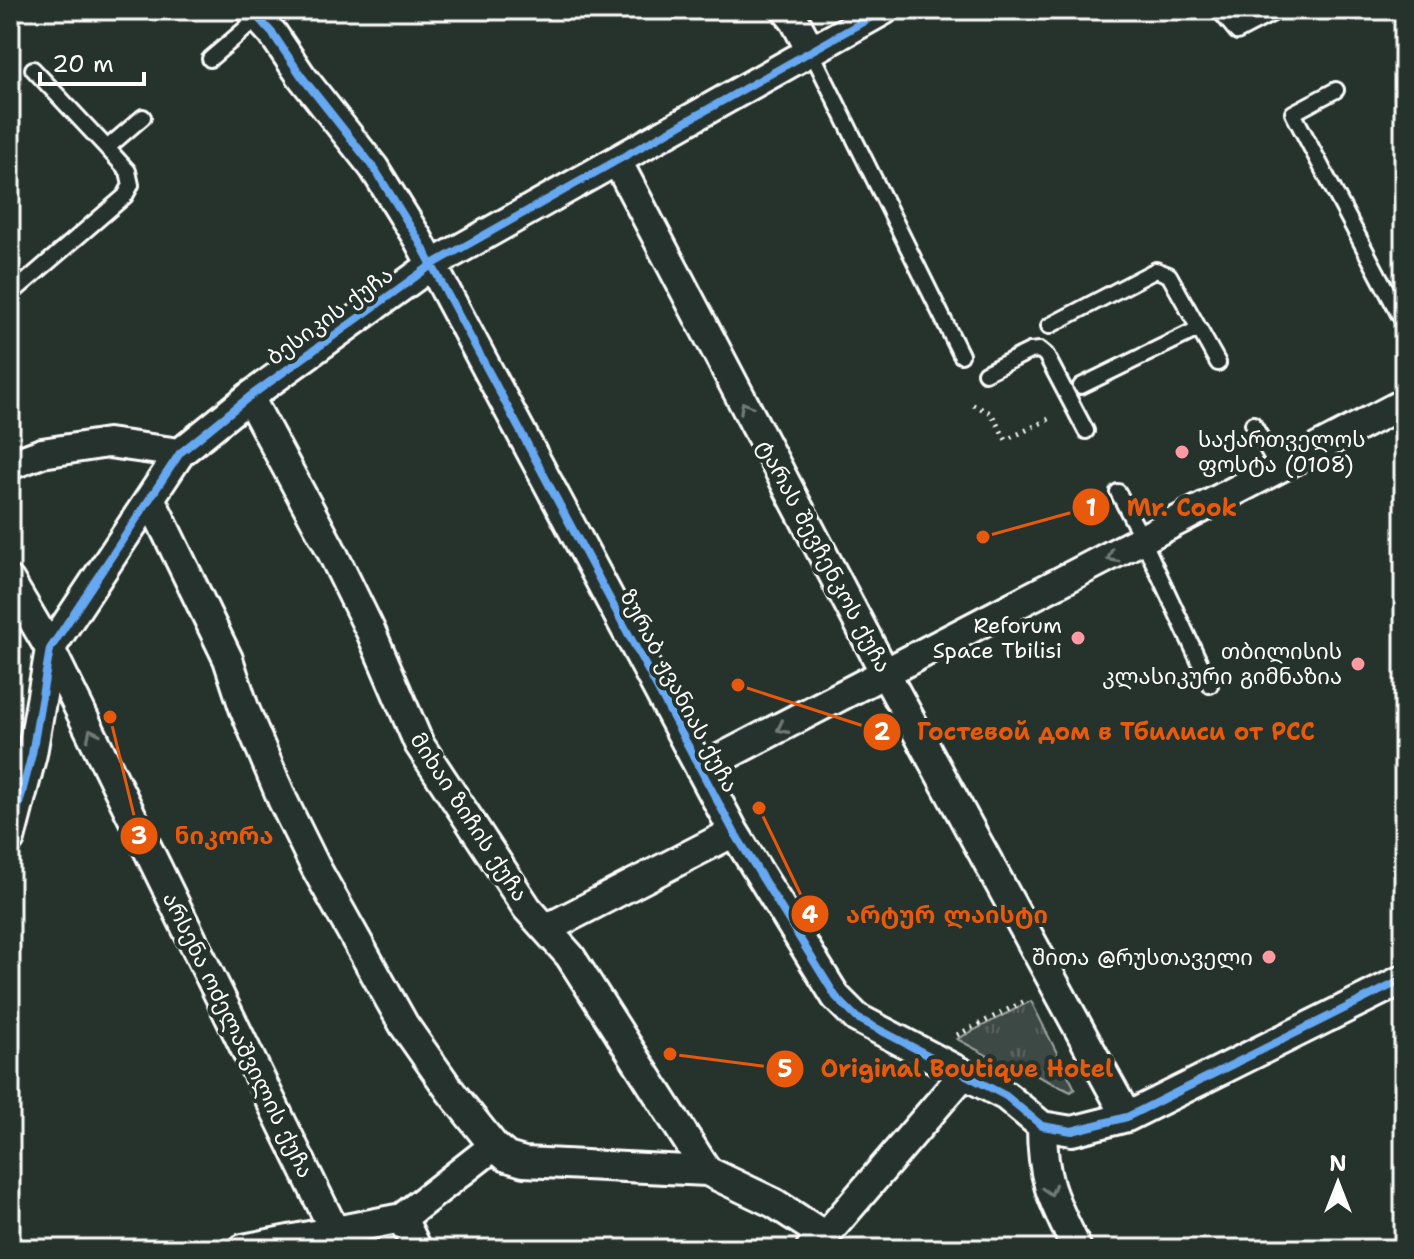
<svg xmlns="http://www.w3.org/2000/svg" width="1414" height="1259" font-family="'Shantell Sans','Noto Sans Georgian',sans-serif">
  <style>
    .park { fill: url(#park-tufts); stroke: #9ea4a2; stroke-width: 2 }
    .lines { fill: none; stroke-linecap: round; stroke-linejoin: round }
    .lane-casing { stroke: #fff; stroke-width: 20 }
    .street-casing { stroke: #fff; stroke-width: 34 }
    .path { stroke: #fff; stroke-width: 5; stroke-dasharray: 2 6; stroke-linecap: butt }
    .lane { stroke: #26332d; stroke-width: 14 }
    .street { stroke: #26332d; stroke-width: 28 }
    .cycleway-casing { stroke: #26332d; stroke-width: 13 }
    .cycleway { stroke: #66a8f1; stroke-width: 8 }
    .oneway { stroke: #727a76 }
    .poi-dot { fill: #ff9aa2; stroke: #26332d; stroke-width: 3 }
    .labels { text-anchor: middle; dominant-baseline: central; stroke-width: 8; stroke-linejoin: round; paint-order: stroke }
    .street-label { font-size: 22px; fill: #fff; stroke: #26332d }
    .poi-label { font-size: 22px; fill: #fff; stroke: #26332d; text-anchor: end }
    .leader { fill: none; stroke: #e8590c; stroke-width: 3 }
    .callout-dot { fill: #e8590c; stroke: #26332d; stroke-width: 3 }
    .mark-label { font-size: 24px; text-anchor: middle; font-weight: bold; fill: #fff }
    .callout-label { font-size: 24px; text-anchor: middle; font-weight: bold; fill: #e8590c; stroke: #26332d; stroke-width: 8; stroke-linejoin: round; paint-order: stroke }
  </style>
  <defs>
    <pattern id="park-tufts" width="24" height="20" patternUnits="userSpaceOnUse" patternTransform="scale(2)"><rect width="24" height="20" fill="#3e4944"/><path d="M3 7l-1-3M5 7V3M7 7l1-3M15 17l-1-3M17 17v-4M19 17l1-3" fill="none" stroke="#5b6460"/></pattern>
  </defs>
  <rect width="100%" height="100%" fill="#26332d"/>
  <filter id="ink" filterUnits="userSpaceOnUse"><feTurbulence type="fractalNoise" baseFrequency=".0125" numOctaves="2"/><feDisplacementMap in="SourceGraphic" scale="16" xChannelSelector="R" yChannelSelector="G"/><feConvolveMatrix kernelMatrix="1 2 1 2 8 2 1 2 1" color-interpolation-filters="sRGB"/></filter>
  <g filter="url(#ink)">
    <!-- park -->
    <path class="park" d="M 1031,1001 L 1075,1089 L 1071,1092 L 1010,1063 L 1001,1063 L 957,1039 Z"/>
    <g class="lines">
      <defs>
        <path id="lane" d="M 1219,10 L 1237,32 L 1279,10
          M 811,51 L 961,355
          M 210,59 L 258,18
          M 33,69 L 107,148
          M 1336,90 L 1293,113 L 1400,316
          M 10,295 L 125,196 L 131,185 L 128,171 L 107,148 L 143,117
          M 1049,326 L 1156,270 L 1169,275 L 1218,363
          M 985,373 L 1030,351 L 1040,350 L 1046,355 L 1086,431
          M 1081,386 L 1198,329
          M 1253,424 L 1279,469
          M 1118,492 L 1143,540 L 1210,685"/>
        <path id="street" d="M 251,10 L 273,34 L 302,77 L 374,168 L 418,239 L 734,832 L 836,997 L 857,1018 L 1006,1096 L 1042,1126 L 1072,1131 L 1127,1117 L 1404,979
          M 786,10 L 795,21 L 811,51
          M 617,161 L 886,675 L 1127,1117
          M 249,397 L 329,546 L 371,632 L 419,744 L 527,908 L 570,956 L 707,1171
          M 10,465 L 42,453 L 108,443 L 180,453
          M 150,498 L 228,659 L 244,708 L 283,801 L 316,868 L 404,1025 L 451,1092 L 494,1146 L 507,1157 L 524,1162 L 707,1171 L 774,1203 L 825,1236
          M 10,581 L 50,649 L 335,1232
          M 700,769 L 1404,403
          M 10,839 L 32,754 L 50,649 L 180,453 L 249,397 L 433,264 L 884,10
          M 546,929 L 734,832
          M 1042,1126 C 1042,1182 1053,1200 1077,1249
          M 402,1218 L 417,1249
          M 811,1248 L 825,1236 L 963,1075
          M 243,1249 L 402,1218 L 494,1146"/>
      </defs>
      <!-- lane casing -->
      <use href="#lane" class="lane-casing"/>
      <!-- street casing -->
      <use href="#street" class="street-casing"/>
      <!-- path -->
      <path class="path" d="M 973,405 L 991,413 L 1006,440 L 1053,417
        M 957,1035 L 1027,1000"/>
      <!-- lane -->
      <use href="#lane" class="lane"/>
      <!-- street -->
      <use href="#street" class="street"/>
      <defs>
        <path id="cycleway" d="M 251,10 L 273,34 L 302,77 L 374,168 L 418,239 L 734,832 L 836,997 L 857,1018 L 1006,1096 L 1042,1126 L 1072,1131 L 1127,1117 L 1404,979
          M 10,839 L 32,754 L 50,649 L 180,453 L 249,397 L 433,264 L 884,10"/>
      </defs>
      <!-- cycleway casing -->
      <use href="#cycleway" class="cycleway-casing"/>
      <!-- cycleway -->
      <use href="#cycleway" class="cycleway"/>
    </g>
    <!-- one-way arrows -->
    <defs><path id="oneway-chevron" d="M-2-3.5L2.5 0L-2 3.5" fill="none" stroke-width="1.6" stroke-linecap="round" stroke-linejoin="round" transform="scale(2)"/></defs>
    <g class="oneway">
      <use href="#oneway-chevron" transform="translate(745 407) rotate(-118)"/>
      <use href="#oneway-chevron" transform="translate(1112 557) rotate(152)"/>
      <use href="#oneway-chevron" transform="translate(782 728) rotate(153)"/>
      <use href="#oneway-chevron" transform="translate(92 734) rotate(-116)"/>
      <use href="#oneway-chevron" transform="translate(1050 1190) rotate(73)"/>
    </g>
  </g>
  <!-- markers -->
  <g class="poi-dot">
    <circle cx="1182" cy="452" r="8"/>
    <circle cx="1078" cy="638" r="8"/>
    <circle cx="1358" cy="664" r="8"/>
    <circle cx="1269" cy="957" r="8"/>
  </g>
  <g class="labels">
    <!-- street labels -->
    <g class="street-label">
      <text transform="translate(330 316) rotate(-36)">ბესიკის ქუჩა</text>
      <text transform="translate(824 556) rotate(62)">ტარას შევჩენკოს ქუჩა</text>
      <text transform="translate(679 691) rotate(62)">ზურაბ ჟვანიას ქუჩა</text>
      <text transform="translate(469 817) rotate(57)">მიხაი ზიჩის ქუჩა</text>
      <text transform="translate(238 1035) rotate(64)">არსენა ოძელაშვილის ქუჩა</text>
    </g>
    <!-- poi labels -->
    <g class="poi-label">
      <text x="1198" y="439" text-anchor="start">საქართველოს<tspan x="1198" dy="25">ფოსტა (0108)</tspan></text>
      <text x="1062" y="625">Reforum<tspan x="1062" dy="25">Space Tbilisi</tspan></text>
      <text x="1342" y="651">თბილისის<tspan x="1342" dy="25">კლასიკური გიმნაზია</tspan></text>
      <text x="1253" y="957">შითა @რუსთაველი</text>
    </g>
  </g>
  <!-- callouts -->
  <path class="leader" d="M983 537L1091 507M738 685L882 732M110 717L139 836M759 808L810 914M670 1054L785 1069"/>
  <g class="callout-dot">
    <circle cx="983" cy="537" r="8"/>
    <circle cx="738" cy="685" r="8"/>
    <circle cx="110" cy="717" r="8"/>
    <circle cx="759" cy="808" r="8"/>
    <circle cx="670" cy="1054" r="8"/>
    <circle cx="1091" cy="507" r="20"/>
    <circle cx="882" cy="732" r="20"/>
    <circle cx="139" cy="836" r="20"/>
    <circle cx="810" cy="914" r="20"/>
    <circle cx="785" cy="1069" r="20"/>
  </g>
  <g class="mark-label">
    <text x="1091" y="516">1</text>
    <text x="882" y="740">2</text>
    <text x="139" y="844">3</text>
    <text x="810" y="923">4</text>
    <text x="785" y="1077">5</text>
  </g>
  <g class="callout-label">
    <text x="1182" y="516">Mr. Cook</text>
    <text x="1116" y="740">Гостевой дом в Тбилиси от РСС</text>
    <text x="224" y="844">ნიკორა</text>
    <text x="947" y="923">არტურ ლაისტი</text>
    <text x="967" y="1077">Original Boutique Hotel</text>
  </g>
  <!-- margin -->
  <rect width="1414" height="1259" fill="none" stroke="#26332d" stroke-width="40"/>
  <rect x="20" y="20" width="1374" height="1219" fill="none" stroke="#fff" stroke-width="3" filter="url(#ink)"/>
  <!-- north arrow -->
  <g transform="translate(1338 1183)" stroke="#26332d" stroke-width="6" paint-order="stroke">
  <path d="M0-6L14 30L0 20L-14 30Z" fill="#ffffff"/>
  <text y="-12" font-size="22" font-weight="bold" text-anchor="middle" fill="#ffffff">N</text>
  </g>
  <!-- scale -->
  <path d="M40 72v12h104v-12" fill="none" stroke="#ffffff" stroke-width="4"/>
  <text x="52" y="72" font-size="24" fill="#ffffff" stroke="#26332d" stroke-width="6" paint-order="stroke">20 m</text>
</svg>
